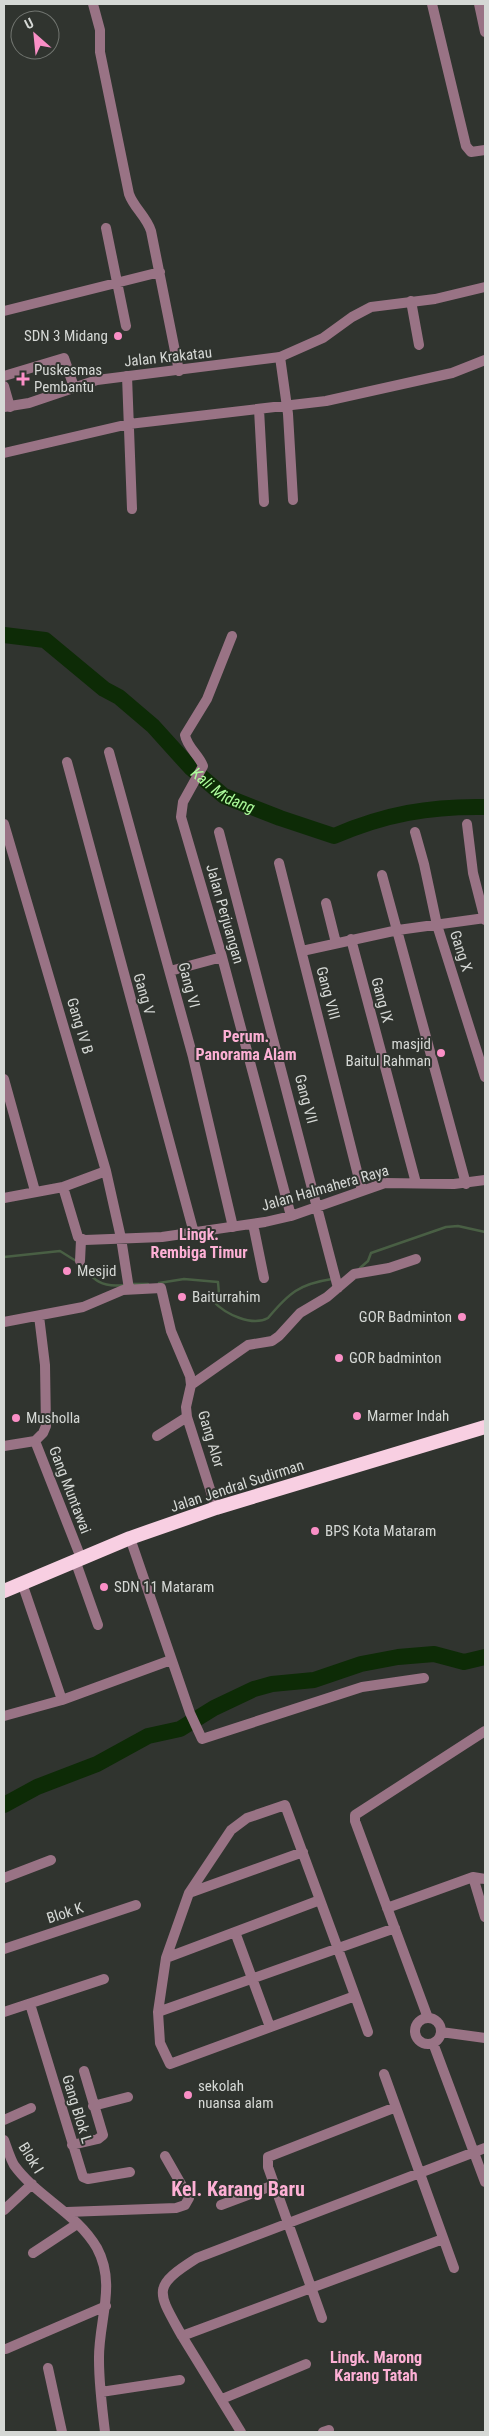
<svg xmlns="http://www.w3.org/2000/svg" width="489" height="2436" font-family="'Roboto Condensed',sans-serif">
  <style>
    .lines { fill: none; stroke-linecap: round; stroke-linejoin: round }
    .stream { stroke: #495f44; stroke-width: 2.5 }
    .river { stroke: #0d2b06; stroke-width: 16 }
    .minor { stroke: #997385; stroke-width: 10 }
    .tertiary { stroke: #997385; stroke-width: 10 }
    .trunk { stroke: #f8cfe2; stroke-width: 14 }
    .poi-dot { fill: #fa8fc6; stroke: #30342f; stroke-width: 2 }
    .labels { text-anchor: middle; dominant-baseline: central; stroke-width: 4; stroke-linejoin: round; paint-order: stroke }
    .poi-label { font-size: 15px; fill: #d5d8d5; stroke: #30342f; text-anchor: start }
    .street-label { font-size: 15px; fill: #d5d8d5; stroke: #30342f }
    .water-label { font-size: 16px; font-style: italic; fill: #acfb9b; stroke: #30342f }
    .neighbourhood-label { font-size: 16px; font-weight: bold; fill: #fdb0d5; stroke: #30342f }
    .district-label { font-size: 20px; font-weight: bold; fill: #fdb0d5; stroke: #30342f }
  </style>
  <rect width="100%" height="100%" fill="#30342f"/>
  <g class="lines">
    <!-- stream -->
    <path class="stream" d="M 4,1257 L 60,1251 L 76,1261
      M 81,1264 C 93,1280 102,1288 124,1285
      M 360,1268 L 368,1261 L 371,1253 L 446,1227 L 458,1226 L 485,1232
      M 159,1283 L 184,1279 L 218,1282 L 219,1294 L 213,1301 C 225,1314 252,1327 268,1318 C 289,1293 299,1284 332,1279
      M 131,1284 L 148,1284"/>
    <!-- river -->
    <g class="river">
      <path id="s1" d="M 4,635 L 45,640 L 104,689 L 119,697 L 153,726 L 191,768 L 224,796 L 280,818 L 334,836 C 385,814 430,806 485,807"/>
      <path d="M 4,1805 L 37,1787 L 97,1764 L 148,1736 L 180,1729 L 214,1708 L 254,1689 L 272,1684 L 314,1680 L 361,1664 L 398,1657 L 434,1654 L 464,1662 L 485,1657"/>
    </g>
    <!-- minor -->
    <path class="minor" d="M 93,4 L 100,30 L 100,52 L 129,194 C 134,208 146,216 151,231 L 179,371
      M 432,4 L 466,146 L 471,152 L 485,150
      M 479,4 L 485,32
      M 106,228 L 126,326
      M 411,301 L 419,345
      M 4,311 L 160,272
      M 280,357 L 288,414 L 293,500
      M 4,376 L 64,358 L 74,387
      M 127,376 L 132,509
      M 4,386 L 10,407
      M 259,409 L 264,502
      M 4,453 L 129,424 L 326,401 L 452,373 L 485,360
      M 232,636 L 207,699 L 185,735 C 187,747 199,755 203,766 L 183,802 L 181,817 L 222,957 L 291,1216
      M 109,752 L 193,1057 L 233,1227
      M 67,762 L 194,1233
      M 4,824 L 106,1171 L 121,1238 L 129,1289
      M 467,824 L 473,873 L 485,920
      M 219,832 L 338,1288
      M 415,832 L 424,864 L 437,925 L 485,1077
      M 279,863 L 362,1191
      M 382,875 L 466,1184
      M 326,903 L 336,943
      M 351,939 L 416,1183
      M 302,951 L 398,930 L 485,918
      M 170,971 L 222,957
      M 4,1079 L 35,1191
      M 63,1187 L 106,1171
      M 4,1198 L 63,1187 L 78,1237 L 85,1240 L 162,1237 L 265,1222 L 291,1216 L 385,1183 L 454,1184 L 485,1180
      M 253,1224 L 264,1278
      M 80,1261 L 81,1240
      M 4,1322 L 83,1307 L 123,1290 L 161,1288 L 171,1331 L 190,1376 L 191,1385 L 186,1407 L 187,1417 L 216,1508
      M 191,1385 L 248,1345 L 272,1341 L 279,1336 L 300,1313 L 327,1297 L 354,1274 L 389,1268 L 416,1259
      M 157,1436 L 187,1417
      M 35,1441 L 43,1433 L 46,1426 L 45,1365 L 39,1316
      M 35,1441 L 81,1558
      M 4,1446 L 35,1441
      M 130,1538 L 190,1713 L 202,1739 L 362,1687 L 424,1678
      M 75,1560 L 98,1625
      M 22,1583 L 62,1700 L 171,1660
      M 4,1716 L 62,1700
      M 473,1877 L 485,1917
      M 4,1878 L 51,1860
      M 189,1893 L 303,1852
      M 387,1908 L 473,1877 L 485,1879
      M 235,1932 L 270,2027
      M 4,1949 L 136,1905
      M 166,1958 L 320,1900
      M 355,1996 L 170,2064 L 160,2043 L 158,2012 L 166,1958 L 189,1893 L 231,1830 L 247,1818 L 285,1805 C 313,1881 341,1956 368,2032
      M 30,2004 L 83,2177 L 88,2179 L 130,2172
      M 4,2012 L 104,1979
      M 158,2012 L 395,1928
      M 428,2018 L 355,1821 L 355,1815 L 485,1731
      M415 2031a13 13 0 1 1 26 0a13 13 0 1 1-26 0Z
      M 441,2032 L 485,2038
      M 433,2043 L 485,2182
      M 384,2074 L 454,2268
      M 93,2106 L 128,2097
      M 4,2120 L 31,2108
      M 4,2140 C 7,2148 10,2158 14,2165 C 37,2197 77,2213 97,2248 C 117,2285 98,2322 99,2360 C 99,2384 102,2408 105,2432
      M 72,2145 L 98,2139 L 103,2135 L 84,2071
      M 221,2205 L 274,2185
      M 4,2210 L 32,2184
      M 67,2212 L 176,2208 L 185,2205 L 189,2198 L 165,2156
      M 33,2253 L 77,2224
      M 322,2318 L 268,2167 L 268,2157 L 396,2107
      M 182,2336 C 157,2291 151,2287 197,2258 L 485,2148
      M 6,2349 L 106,2306
      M 48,2368 L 62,2432
      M 101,2392 L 180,2380
      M 222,2399 L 306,2364
      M 241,2432 L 182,2336 L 443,2239
      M 323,2432 L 329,2430"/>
    <!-- tertiary -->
    <path class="tertiary" d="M 4,407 L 29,403 L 97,380 L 280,357 L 323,338 L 352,317 L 371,307 L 435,299 L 485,287"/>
    <!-- trunk -->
    <path class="trunk" d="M 4,1591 L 130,1538 L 216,1508 L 485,1427"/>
  </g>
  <!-- markers -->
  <g class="poi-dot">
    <circle cx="118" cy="336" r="5"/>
    <path d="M20.5 371.5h5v5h5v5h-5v5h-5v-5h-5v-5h5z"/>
    <circle cx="441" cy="1053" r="5"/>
    <circle cx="67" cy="1271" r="5"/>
    <circle cx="182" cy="1297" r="5"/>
    <circle cx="462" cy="1317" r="5"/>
    <circle cx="339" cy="1358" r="5"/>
    <circle cx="357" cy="1416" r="5"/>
    <circle cx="16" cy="1418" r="5"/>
    <circle cx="315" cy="1531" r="5"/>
    <circle cx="104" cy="1587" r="5"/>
    <circle cx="188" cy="2095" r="5"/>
  </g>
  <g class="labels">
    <!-- poi labels -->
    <g class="poi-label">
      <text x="108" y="336" text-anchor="end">SDN 3 Midang</text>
      <text x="34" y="370">Puskesmas<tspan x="34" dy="17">Pembantu</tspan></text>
      <text x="431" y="1044" text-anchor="end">masjid<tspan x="431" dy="17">Baitul Rahman</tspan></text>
      <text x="77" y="1271">Mesjid</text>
      <text x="192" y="1297">Baiturrahim</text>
      <text x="452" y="1317" text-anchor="end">GOR Badminton</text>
      <text x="349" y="1358">GOR badminton</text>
      <text x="367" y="1416">Marmer Indah</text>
      <text x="26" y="1418">Musholla</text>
      <text x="325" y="1531">BPS Kota Mataram</text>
      <text x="114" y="1587">SDN 11 Mataram</text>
      <text x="198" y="2086">sekolah<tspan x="198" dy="17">nuansa alam</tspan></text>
    </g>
    <!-- street labels -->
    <g class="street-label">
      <text transform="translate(168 357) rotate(-6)">Jalan Krakatau</text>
      <text transform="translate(225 914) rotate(74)">Jalan Perjuangan</text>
      <text transform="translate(461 951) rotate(72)">Gang X</text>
      <text transform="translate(189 985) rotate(75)">Gang VI</text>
      <text transform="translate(328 993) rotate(75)">Gang VIII</text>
      <text transform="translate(144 994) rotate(74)">Gang V</text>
      <text transform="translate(382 1000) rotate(75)">Gang IX</text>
      <text transform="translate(80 1026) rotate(73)">Gang IV B</text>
      <text transform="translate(306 1099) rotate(75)">Gang VII</text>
      <text transform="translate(325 1188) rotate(-16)">Jalan Halmahera Raya</text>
      <text transform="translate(211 1439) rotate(73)">Gang Alor</text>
      <text transform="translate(237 1486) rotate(-18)">Jalan Jendral Sudirman</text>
      <text transform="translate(70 1490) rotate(69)">Gang Muntawai</text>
      <text transform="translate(65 1913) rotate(-18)">Blok K</text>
      <text transform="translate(77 2109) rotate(73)">Gang Blok L</text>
      <text transform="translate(31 2158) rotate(58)">Blok I</text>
    </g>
    <!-- water labels -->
    <g class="water-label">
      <text stroke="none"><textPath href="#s1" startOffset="276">Kali Midang</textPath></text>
    </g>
    <!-- neighbourhood labels -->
    <g class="neighbourhood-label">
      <text x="246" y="1036">Perum.<tspan x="246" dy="18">Panorama Alam</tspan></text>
      <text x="199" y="1234">Lingk.<tspan x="199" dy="18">Rembiga Timur</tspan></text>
      <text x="376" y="2357">Lingk. Marong<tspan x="376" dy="18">Karang Tatah</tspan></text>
    </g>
    <!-- district labels -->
    <g class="district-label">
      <text x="238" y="2189">Kel. Karang Baru</text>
    </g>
  </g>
  <!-- border -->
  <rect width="489" height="2436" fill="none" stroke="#d5d8d5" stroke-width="10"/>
  <!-- north arrow -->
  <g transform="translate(35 35) rotate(333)"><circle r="24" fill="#30342f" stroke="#727671"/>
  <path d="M0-4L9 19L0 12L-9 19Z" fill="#fa8fc6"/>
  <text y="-8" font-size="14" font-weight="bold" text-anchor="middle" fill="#d5d8d5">U</text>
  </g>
</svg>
